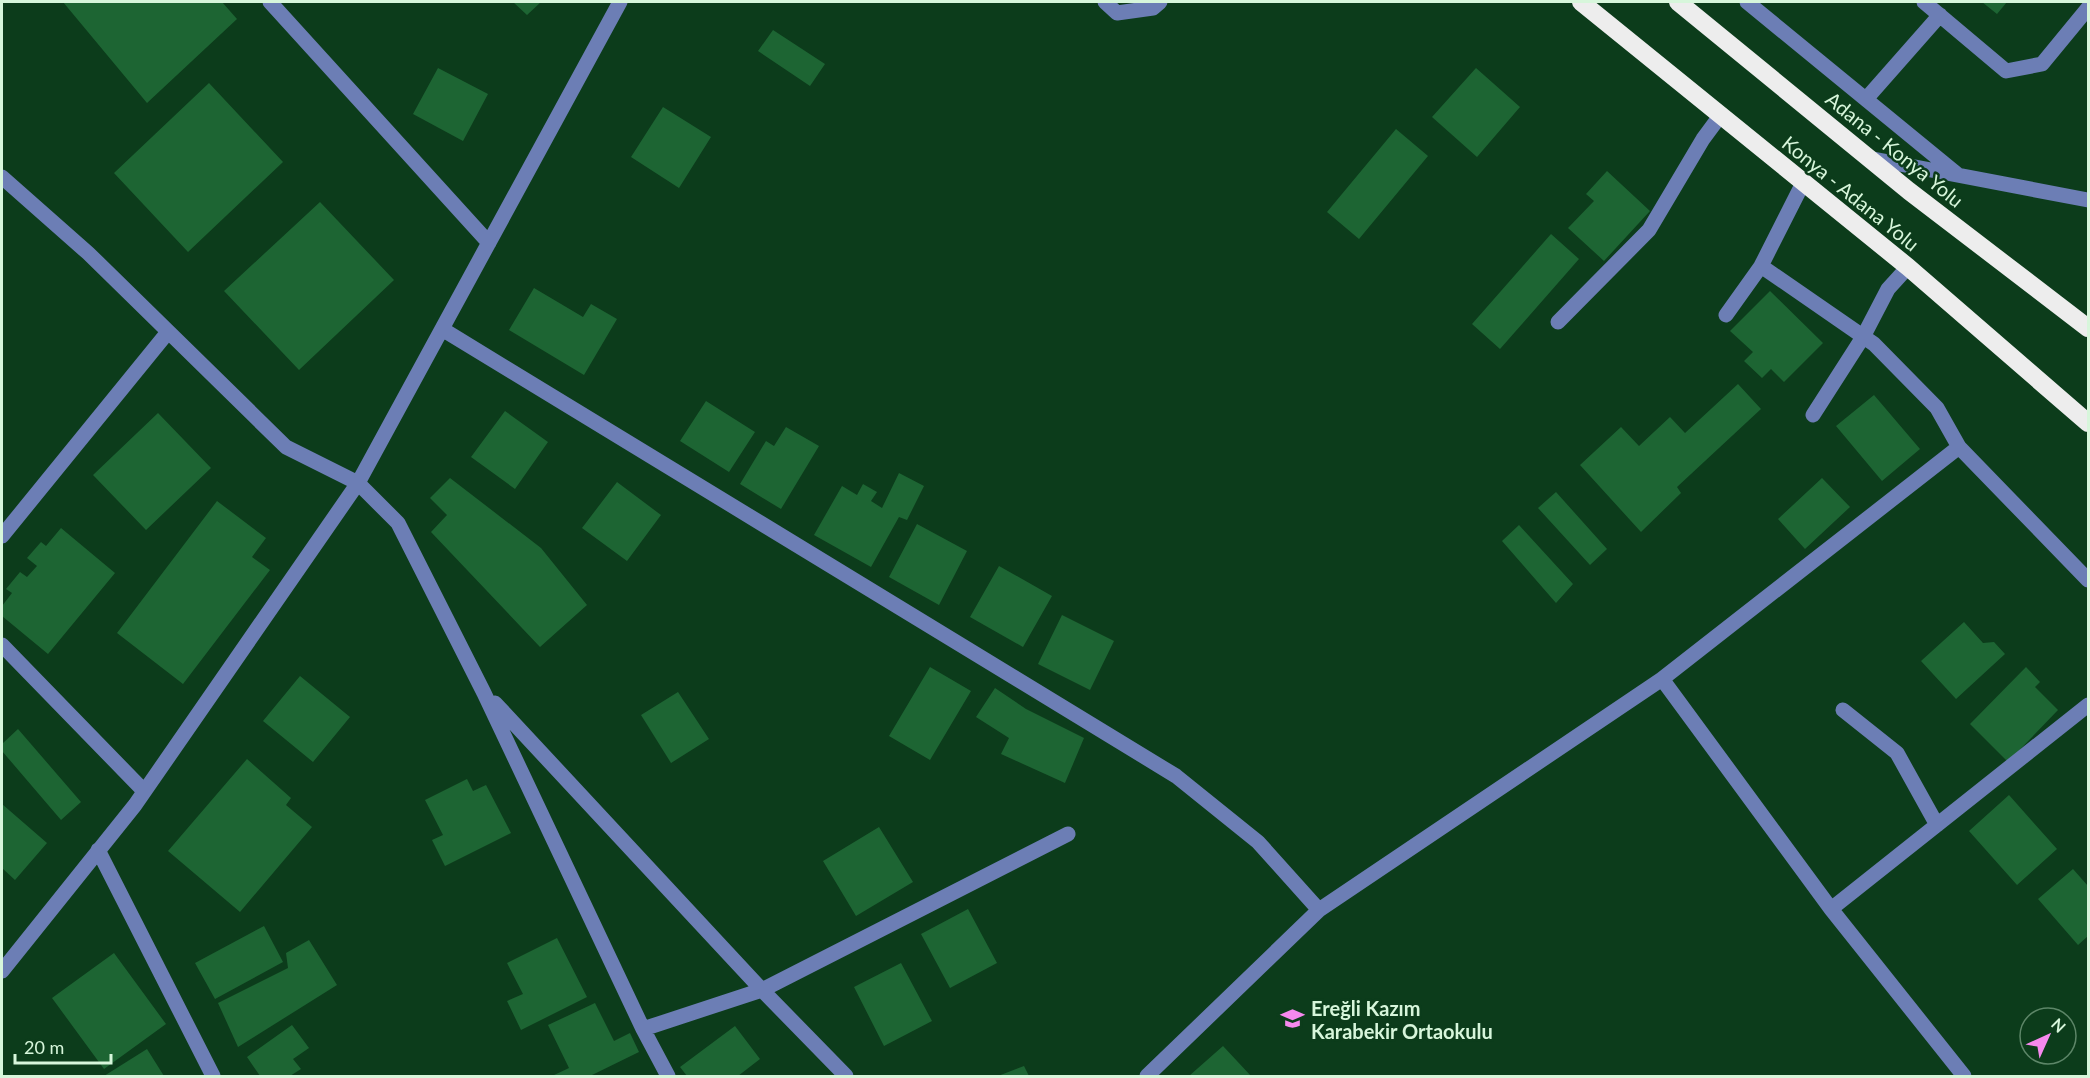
<svg xmlns="http://www.w3.org/2000/svg" width="2090" height="1078" font-family="Lato,sans-serif">
  <style>
    .building { fill: #1d6533 }
    .lines { fill: none; stroke-linecap: round; stroke-linejoin: round }
    .minor { stroke: #6c7eb5; stroke-width: 15 }
    .highway { stroke: #ededed; stroke-width: 18 }
    .labels { text-anchor: middle; dominant-baseline: central; stroke-width: 5; stroke-linejoin: round; paint-order: stroke }
    .street-label { font-size: 20px; fill: #d7f6db; stroke: #0c3c1b }
    .poi-label { font-size: 20px; font-weight: bold; fill: #d7f6db; stroke: #0c3c1b; text-anchor: start }
  </style>
  <rect width="100%" height="100%" fill="#0c3c1b"/>
  <!-- building -->
  <path class="building" d="M 63,2 L 222,2 L 237,19 L 147,103 Z
    M 513,2 L 541,2 L 527,15 Z
    M 1982,2 L 2007,2 L 1997,14 Z
    M 773,30 L 825,64 L 810,86 L 758,51 Z
    M 438,68 L 488,94 L 463,141 L 413,114 Z
    M 1476,68 L 1520,107 L 1477,157 L 1432,117 Z
    M 209,83 L 283,162 L 188,252 L 114,173 Z
    M 663,107 L 711,137 L 679,188 L 631,157 Z
    M 1396,129 L 1428,156 L 1359,239 L 1327,212 Z
    M 1607,171 L 1650,211 L 1604,261 L 1568,228 L 1594,201 L 1586,194 Z
    M 320,202 L 394,280 L 299,370 L 224,291 Z
    M 1551,234 L 1579,259 L 1500,349 L 1472,324 Z
    M 534,288 L 583,317 L 591,304 L 617,319 L 584,375 L 509,330 Z
    M 1770,291 L 1823,343 L 1784,382 L 1771,369 L 1762,378 L 1744,361 L 1753,352 L 1730,331 Z
    M 1738,384 L 1761,409 L 1677,487 L 1681,493 L 1641,532 L 1580,465 L 1621,427 L 1639,446 L 1670,417 L 1685,433 Z
    M 1874,395 L 1920,449 L 1882,481 L 1836,426 Z
    M 706,401 L 755,432 L 729,472 L 680,441 Z
    M 505,411 L 548,442 L 515,489 L 471,457 Z
    M 158,413 L 211,468 L 146,530 L 93,475 Z
    M 786,427 L 819,446 L 781,509 L 740,484 L 766,441 L 774,446 Z
    M 899,473 L 924,486 L 907,520 L 899,517 L 871,567 L 814,535 L 842,486 L 857,495 L 863,484 L 877,492 L 871,501 L 882,508 Z
    M 450,478 L 541,548 L 587,605 L 540,647 L 431,532 L 447,515 L 430,498 Z
    M 1822,478 L 1850,507 L 1805,549 L 1778,519 Z
    M 617,482 L 661,515 L 627,561 L 582,528 Z
    M 1556,492 L 1607,549 L 1590,565 L 1538,508 Z
    M 217,501 L 266,538 L 252,557 L 270,570 L 183,684 L 117,633 Z
    M 917,524 L 967,551 L 939,605 L 889,577 Z
    M 1519,525 L 1573,584 L 1556,603 L 1502,541 Z
    M 61,528 L 115,573 L 48,654 L 2,616 L 2,606 L 12,593 L 6,589 L 20,572 L 27,577 L 37,566 L 27,558 L 41,542 L 46,546 Z
    M 999,566 L 1052,596 L 1023,647 L 970,617 Z
    M 1062,615 L 1114,641 L 1090,690 L 1038,664 Z
    M 1964,622 L 1983,643 L 1994,642 L 2005,654 L 1956,699 L 1921,661 Z
    M 930,667 L 971,691 L 930,760 L 889,736 Z
    M 2026,667 L 2040,682 L 2035,687 L 2058,710 L 2008,762 L 1970,724 Z
    M 300,676 L 350,717 L 313,762 L 263,721 Z
    M 995,688 L 1026,709 L 1084,738 L 1065,783 L 1001,754 L 1009,738 L 976,717 Z
    M 678,692 L 709,739 L 671,763 L 641,715 Z
    M 18,729 L 81,802 L 61,820 L 2,751 L 2,744 Z
    M 247,759 L 291,798 L 286,805 L 312,827 L 240,912 L 168,851 Z
    M 467,779 L 473,791 L 486,785 L 511,833 L 445,866 L 432,840 L 443,835 L 425,800 Z
    M 2009,795 L 2057,849 L 2017,885 L 1969,831 Z
    M 2,804 L 47,843 L 15,880 L 2,868 Z
    M 879,827 L 913,882 L 856,916 L 823,861 Z
    M 2073,869 L 2088,886 L 2088,936 L 2078,945 L 2038,899 Z
    M 968,909 L 997,963 L 950,988 L 921,934 Z
    M 264,926 L 283,962 L 215,999 L 195,963 Z
    M 557,938 L 587,997 L 521,1030 L 507,1001 L 523,994 L 507,963 Z
    M 309,940 L 337,985 L 238,1047 L 218,1003 L 288,968 L 286,953 Z
    M 114,953 L 166,1024 L 104,1069 L 52,998 Z
    M 901,963 L 932,1021 L 884,1046 L 854,987 Z
    M 595,1003 L 614,1041 L 630,1033 L 639,1052 L 590,1076 L 552,1076 L 569,1068 L 548,1025 Z
    M 292,1025 L 309,1048 L 293,1059 L 301,1069 L 290,1076 L 260,1076 L 247,1057 Z
    M 735,1026 L 760,1059 L 738,1076 L 687,1076 L 680,1067 Z
    M 1223,1046 L 1251,1076 L 1189,1076 Z
    M 147,1049 L 164,1076 L 104,1076 Z
    M 1024,1066 L 1029,1076 L 998,1076 Z"/>
  <g class="lines">
    <!-- minor -->
    <path class="minor" d="M 270,2 L 489,243
      M 1105,2 L 1117,13 L 1153,8 L 1160,2
      M 1747,2 L 1957,174
      M 1924,2 L 2006,71 L 2042,64 L 2088,8
      M 1866,99 L 1940,15
      M 1868,158 L 2088,200
      M 2,177 L 88,253 L 286,447 L 358,483 L 398,523 L 484,693 L 643,1029 L 668,1076
      M 1761,266 L 1803,183
      M 1726,315 L 1761,266 L 1874,344 L 1937,408 L 1959,447
      M 1558,322 L 1649,230 L 1703,139 L 1720,116
      M 442,329 L 1176,776 L 1258,842 L 1319,910
      M 1813,415 L 1863,337 L 1888,289 L 1908,267
      M 2,536 L 168,332
      M 2,645 L 144,791
      M 1662,679 L 1959,447 L 2088,580
      M 495,703 L 762,990 L 846,1076
      M 1843,710 L 1897,753 L 1937,825
      M 98,850 L 213,1076
      M 1831,909 L 2088,705
      M 2,971 L 135,805 L 358,483 L 620,2
      M 643,1029 L 762,990 L 1068,834
      M 1147,1076 L 1319,910 L 1662,679 L 1831,909 L 1964,1076"/>
    <!-- highway -->
    <path class="highway" d="M 1581,2 L 1908,267 L 2088,423
      M 1678,2 L 1909,191 L 2088,328"/>
  </g>
  <!-- icons -->
  <defs>
    <symbol id="school-bare" viewBox="-9 -9 18 18"><path d="M0-5L7-2L0 1L-7-2ZM-4 1L0 2.5L4 1V4Q0 6-4 4Z" fill="#f689ee" stroke="#0c3c1b" stroke-width="2.5" paint-order="stroke"/></symbol>
  </defs>
  <g fill-rule="evenodd">
    <use href="#school-bare" x="1276" y="1002" width="33" height="33"/>
  </g>
  <g class="labels">
    <!-- street labels -->
    <g class="street-label">
      <text transform="translate(1895 149) rotate(39)">Adana - Konya Yolu</text>
      <text transform="translate(1851 193) rotate(39)">Konya - Adana Yolu</text>
    </g>
    <!-- poi labels -->
    <g class="poi-label">
      <text x="1311" y="1008">Ereğli Kazım<tspan x="1311" dy="23">Karabekir Ortaokulu</tspan></text>
    </g>
  </g>
  <!-- border -->
  <rect width="2090" height="1078" fill="none" stroke="#d7f6db" stroke-width="6"/>
  <!-- north arrow -->
  <g transform="translate(2048 1036) rotate(45)"><circle r="28" fill="#0c3c1b" stroke="#5d8668" stroke-width="1.5"/>
  <path d="M0-4.5L10 22L0 15L-10 22Z" fill="#f689ee"/>
  <text y="-9" font-size="16" font-weight="bold" text-anchor="middle" fill="#d7f6db">N</text>
  </g>
  <!-- scale -->
  <path d="M15 1054v9h96v-9" fill="none" stroke="#d7f6db" stroke-width="3"/>
  <text x="24" y="1054" font-size="18" fill="#d7f6db" stroke="#0c3c1b" stroke-width="4.5" paint-order="stroke">20 m</text>
</svg>
